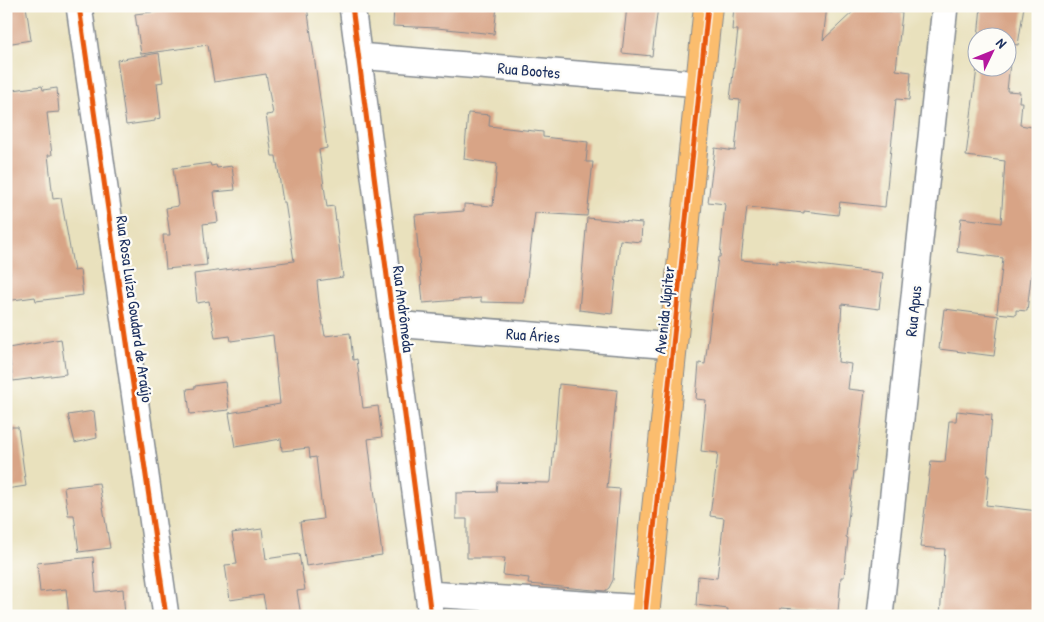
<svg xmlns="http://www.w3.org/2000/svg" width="1044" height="622" font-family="'Patrick Hand',sans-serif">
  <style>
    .building { fill: #d8a486 }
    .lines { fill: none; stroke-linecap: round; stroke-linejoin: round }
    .minor-casing { stroke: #82888e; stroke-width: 28 }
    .major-casing { stroke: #82888e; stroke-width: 30 }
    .minor { stroke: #fff; stroke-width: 25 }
    .major { stroke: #fbbd6e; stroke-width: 28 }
    .cycleway-casing { stroke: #fdfcf7; stroke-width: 8 }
    .cycleway { stroke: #e8590c; stroke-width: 5 }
    .labels { text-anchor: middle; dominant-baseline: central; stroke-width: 4.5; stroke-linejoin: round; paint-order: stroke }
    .street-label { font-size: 16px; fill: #1b2f5e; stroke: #fdfcf7 }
  </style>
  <rect width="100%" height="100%" fill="#fdfcf7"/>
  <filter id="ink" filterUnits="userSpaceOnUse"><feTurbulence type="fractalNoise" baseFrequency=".02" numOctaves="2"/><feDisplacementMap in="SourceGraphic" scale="10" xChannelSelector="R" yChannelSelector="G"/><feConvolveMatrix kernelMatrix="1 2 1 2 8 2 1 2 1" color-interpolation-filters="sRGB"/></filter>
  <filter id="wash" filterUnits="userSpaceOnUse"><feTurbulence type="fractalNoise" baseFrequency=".0096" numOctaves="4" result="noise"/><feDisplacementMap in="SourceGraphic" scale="20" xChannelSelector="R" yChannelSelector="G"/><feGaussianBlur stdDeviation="1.12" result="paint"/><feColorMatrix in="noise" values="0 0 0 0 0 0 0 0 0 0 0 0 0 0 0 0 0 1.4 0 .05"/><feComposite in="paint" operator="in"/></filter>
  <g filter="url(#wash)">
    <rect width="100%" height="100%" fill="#e9e1bd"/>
    <g id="blocks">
      <!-- building -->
      <path class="building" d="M 6,6 L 26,6 L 31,40 L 6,44 Z
        M 203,6 L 307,6 L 327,148 L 319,150 L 327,207 L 334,206 L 343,277 L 317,281 L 319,302 L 325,336 L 350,333 L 353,360 L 357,359 L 363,408 L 378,406 L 382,437 L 368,439 L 382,555 L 306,566 L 300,522 L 323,519 L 316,457 L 310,458 L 309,448 L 282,451 L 281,439 L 235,447 L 229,413 L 280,404 L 273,335 L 231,341 L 230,336 L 215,338 L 209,301 L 197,303 L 194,274 L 294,261 L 285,202 L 283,202 L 276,156 L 272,156 L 266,115 L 273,114 L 266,74 L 214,82 L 208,45 L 141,54 L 135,14 Z
        M 394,6 L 497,6 L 494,34 L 437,28 L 393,26 Z
        M 627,6 L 658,6 L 652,56 L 622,53 Z
        M 734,6 L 772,6 L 794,9 L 795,6 L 827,6 L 823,40 L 857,8 L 902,13 L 896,70 L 911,72 L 909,100 L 896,99 L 885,207 L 840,202 L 838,215 L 804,211 L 804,213 L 747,207 L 741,260 L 777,263 L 777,260 L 883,273 L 879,309 L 842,304 L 838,362 L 851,364 L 848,389 L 865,391 L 856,471 L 854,471 L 846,537 L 848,538 L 844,577 L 841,577 L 838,612 L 781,608 L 780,616 L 727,616 L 728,609 L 696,605 L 698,576 L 717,578 L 724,518 L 710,516 L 718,453 L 701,451 L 706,400 L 696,399 L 699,363 L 705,364 L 718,257 L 720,257 L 725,204 L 708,202 L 715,148 L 735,151 L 740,100 L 730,99 L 738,30 L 732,30 Z
        M 981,6 L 1024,6 L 1018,45 L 1012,44 L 1007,91 L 1020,92 L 1019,102 L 1022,102 L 1020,125 L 1038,128 L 1038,243 L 1035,243 L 1027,311 L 1016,310 L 1016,315 L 997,313 L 1003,258 L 957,252 L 961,218 L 1001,223 L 1005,161 L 966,156 L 977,68 L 1006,68 L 1006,38 L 978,38 Z
        M 159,53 L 163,82 L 157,83 L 161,118 L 155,119 L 155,121 L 126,125 L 117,60 Z
        M 42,86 L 43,90 L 57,88 L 59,112 L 47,113 L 52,155 L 48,155 L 53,199 L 61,198 L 74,271 L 80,270 L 83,295 L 36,301 L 35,297 L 6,301 L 6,275 L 10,274 L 6,247 L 6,91 Z
        M 468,113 L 490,115 L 489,126 L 543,132 L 543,137 L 588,142 L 586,162 L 593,162 L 587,216 L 535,213 L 524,303 L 481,302 L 481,298 L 423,303 L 415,215 L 464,211 L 464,204 L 493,206 L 497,164 L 464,159 Z
        M 210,163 L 211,166 L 216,165 L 217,168 L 232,166 L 235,190 L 214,192 L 218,222 L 203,224 L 207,265 L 166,269 L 163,235 L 170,235 L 166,208 L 178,206 L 173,168 Z
        M 587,218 L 642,223 L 641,242 L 620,240 L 612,314 L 579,310 Z
        M 944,309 L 999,316 L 994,356 L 939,349 Z
        M 61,339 L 66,374 L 13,381 L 8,348 Z
        M 225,382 L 229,410 L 190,414 L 187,389 L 195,388 L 195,386 Z
        M 559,384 L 617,390 L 607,488 L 620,489 L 613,580 L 609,588 L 605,591 L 528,584 L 529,578 L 503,575 L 505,558 L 467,558 L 467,519 L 456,519 L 456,493 L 496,492 L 497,482 L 550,483 L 551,481 Z
        M 94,411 L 97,438 L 75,443 L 68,415 Z
        M 957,411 L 992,415 L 987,476 L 989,476 L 986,505 L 1038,511 L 1038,616 L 940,616 L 945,549 L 920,547 L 931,461 L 945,462 L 949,421 L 956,421 Z
        M 6,427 L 18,427 L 26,486 L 6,489 Z
        M 99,483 L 110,548 L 79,552 L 74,515 L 68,515 L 64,487 Z
        M 262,529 L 266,559 L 299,554 L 305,590 L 297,591 L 301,616 L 267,616 L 263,595 L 230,600 L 225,565 L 237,564 L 232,533 Z
        M 93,557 L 96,592 L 123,589 L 125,616 L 69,616 L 66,589 L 40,592 L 37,563 Z"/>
    </g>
  </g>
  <g filter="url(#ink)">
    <use href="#blocks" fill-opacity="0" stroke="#82888e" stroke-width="1"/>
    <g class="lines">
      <defs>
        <path id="minor" d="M 79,6 L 166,616
          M 352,6 L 431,616
          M 358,56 L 700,84
          M 393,324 L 673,346
          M 428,594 L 645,608
          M 880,616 L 945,6"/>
        <path id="major" d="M 645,616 L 708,6"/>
      </defs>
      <!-- minor casing -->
      <use href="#minor" class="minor-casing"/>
      <!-- major casing -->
      <use href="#major" class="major-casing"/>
      <!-- minor -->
      <use href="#minor" class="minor"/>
      <!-- major -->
      <use href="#major" class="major"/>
      <defs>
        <path id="cycleway" d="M 79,6 L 166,616
          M 352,6 L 431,616
          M 645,616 L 708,6"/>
      </defs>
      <!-- cycleway casing -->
      <use href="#cycleway" class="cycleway-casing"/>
      <!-- cycleway -->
      <use href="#cycleway" class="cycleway"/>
    </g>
  </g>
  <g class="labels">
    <!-- street labels -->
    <g class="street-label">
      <text transform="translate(529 70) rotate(5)">Rua Bootes</text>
      <text transform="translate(135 309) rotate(82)">Rua Rosa Luíza Goudard de Araújo</text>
      <text transform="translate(404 309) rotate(83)">Rua Andrômeda</text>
      <text transform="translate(664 310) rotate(-84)">Avenida Júpiter</text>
      <text transform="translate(913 311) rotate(-84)">Rua Apus</text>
      <text transform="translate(533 335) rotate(4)">Rua Áries</text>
    </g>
  </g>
  <!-- margin -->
  <rect width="1044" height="622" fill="none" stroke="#fdfcf7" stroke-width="25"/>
  <!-- north arrow -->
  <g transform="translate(992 52) rotate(47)"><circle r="24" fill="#fdfcf7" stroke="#a3aaba"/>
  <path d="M0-4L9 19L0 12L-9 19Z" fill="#b5179e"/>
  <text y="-8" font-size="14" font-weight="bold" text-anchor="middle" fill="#1b2f5e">N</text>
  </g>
</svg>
